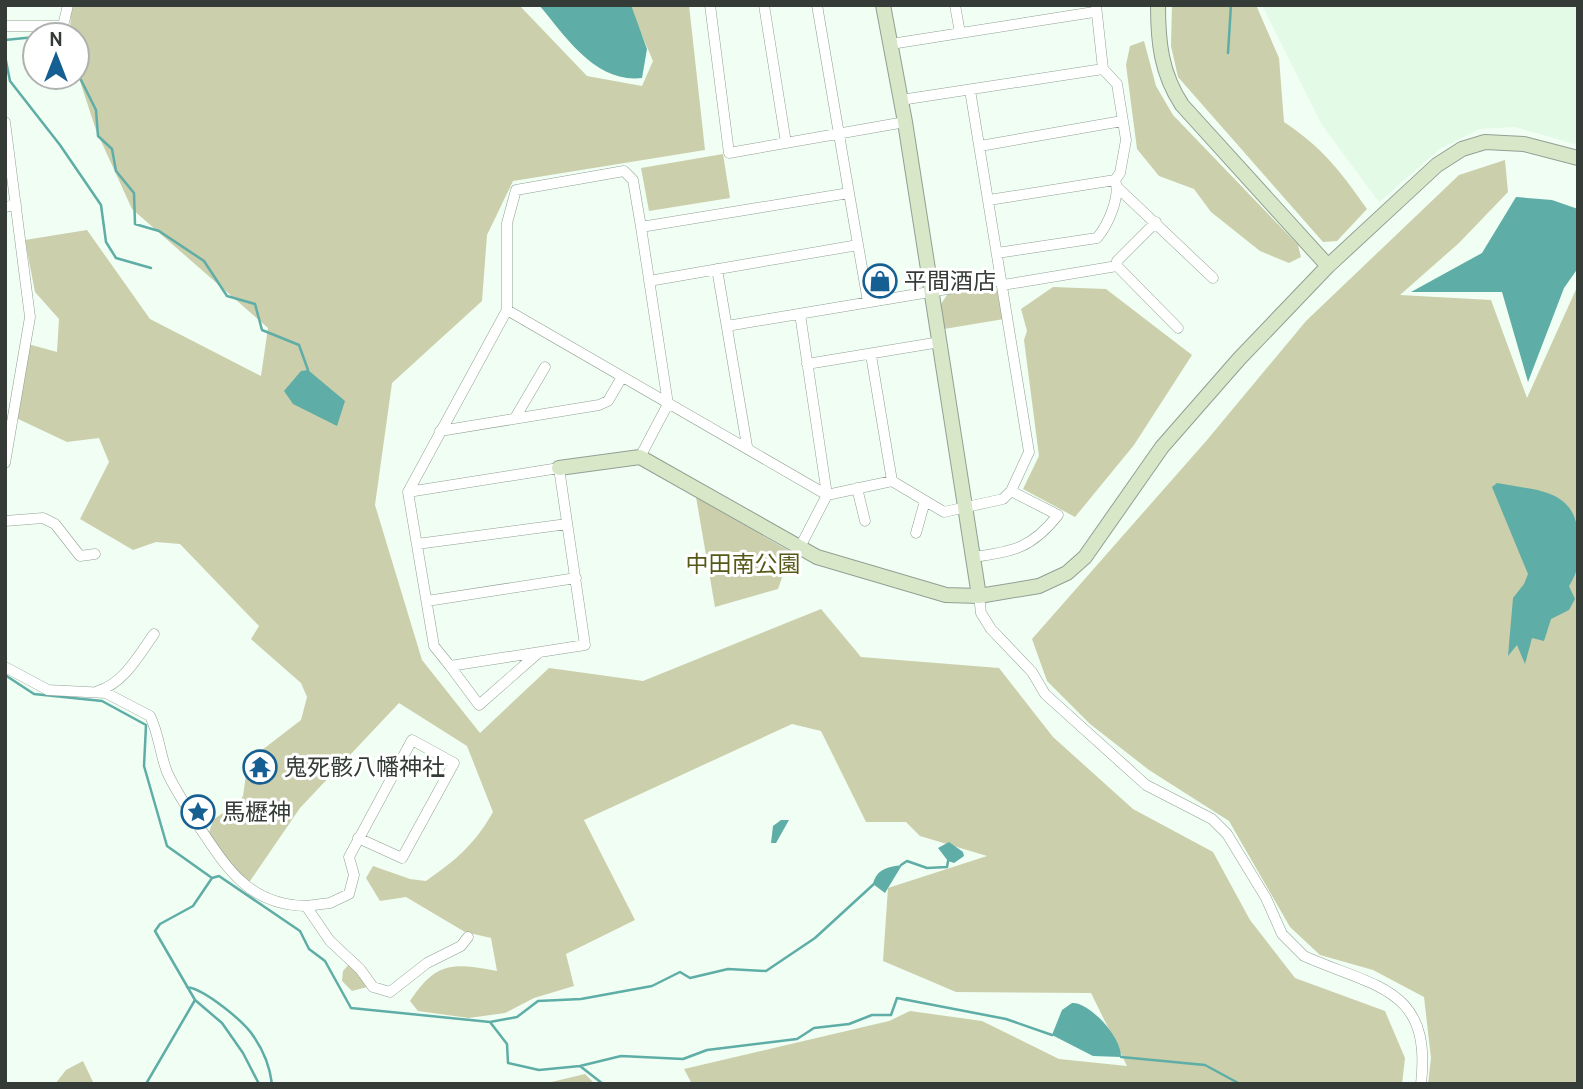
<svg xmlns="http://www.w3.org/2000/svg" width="1583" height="1089" font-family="Cabin,'Noto Sans JP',sans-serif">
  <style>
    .built { fill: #e3fae7 }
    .green { fill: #cbcfab }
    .water { fill: #5eada6 }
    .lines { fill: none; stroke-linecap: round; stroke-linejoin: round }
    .stream { stroke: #5eada6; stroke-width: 2.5 }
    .street-casing { stroke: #91a094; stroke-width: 11 }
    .secondary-casing { stroke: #91a094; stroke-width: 16 }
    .street { stroke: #fff; stroke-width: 10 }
    .secondary { stroke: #d7e7c8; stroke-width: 14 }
    .labels { text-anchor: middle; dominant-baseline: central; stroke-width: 6; stroke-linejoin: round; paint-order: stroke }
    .poi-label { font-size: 23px; fill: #353b36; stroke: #fff; text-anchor: start }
    .park-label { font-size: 23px; fill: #555816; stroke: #fff }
  </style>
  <rect width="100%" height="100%" fill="#f1fef3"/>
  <!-- built -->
  <path class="built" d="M 1262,5 L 1578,5 L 1578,145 L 1515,127 L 1479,129 L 1440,149 L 1379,202 L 1322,125 Z"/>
  <!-- green -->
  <path class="green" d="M 71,5 L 519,5 L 587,76 L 642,86 L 653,61 L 629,5 L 689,5 L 705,150 L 513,181 L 487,235 L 482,301 L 392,383 L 375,505 L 422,660 L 480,733 L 549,668 L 643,681 L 821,609 L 861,657 L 999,668 L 1053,737 L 1133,809 L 1213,852 L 1250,920 L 1295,978 L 1385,1011 L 1405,1058 L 1402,1084 L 692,1084 L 684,1069 L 889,1021 L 910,1011 L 982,1021 L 1059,1059 L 1127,1066 L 1091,993 L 956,992 L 883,961 L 888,888 L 987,856 L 920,836 L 906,822 L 866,822 L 821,731 L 792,724 L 584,820 L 635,920 L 566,954 L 574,986 L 534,998 L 505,1013 L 469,1018 L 418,1011 L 410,1001 C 437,961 452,963 497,971 L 491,938 L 465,932 L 406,897 L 380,901 L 366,878 L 373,866 L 410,879 L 426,881 C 456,860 475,844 493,812 L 467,746 L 399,703 L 300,808 L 248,884 L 207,837 L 214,819 L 238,803 L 243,796 L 248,761 L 301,720 L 307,697 L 301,683 L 251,639 L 259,626 L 180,544 L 156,542 L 133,550 L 80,519 L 109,462 L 99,438 L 67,442 L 14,417 L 28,344 L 57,352 L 59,319 L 35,292 L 25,240 L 87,230 L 150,319 L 261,376 L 268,328 L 132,209 L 96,130 L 77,72 L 77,35 L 70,35 Z
    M 1172,5 L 1256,5 L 1279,58 L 1284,122 C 1322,147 1341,172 1367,209 L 1337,241 L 1323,242 L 1178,77 L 1171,46 Z
    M 1144,41 L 1156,86 L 1173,115 L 1298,245 L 1301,257 L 1289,263 L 1260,251 L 1211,212 L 1194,189 L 1159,176 L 1137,149 L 1126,65 L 1130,46 Z
    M 723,154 L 730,198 L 649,211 L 641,168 Z
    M 1505,160 L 1508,192 L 1459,243 L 1400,295 L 1491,300 L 1527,398 L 1578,285 L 1578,1084 L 1428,1084 L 1431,1058 L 1424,997 L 1373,970 L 1320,955 L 1290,927 L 1229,821 L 1149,770 L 1090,724 L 1047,681 L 1032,639 L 1207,440 L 1306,321 L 1459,175 Z
    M 990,286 L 998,292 L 1004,319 L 944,329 L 941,304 L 949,292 Z
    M 1053,287 L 1106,289 L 1192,355 L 1134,445 L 1075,517 L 1023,489 L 1039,456 L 1024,340 L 1027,331 L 1021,309 Z
    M 696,497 L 791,552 L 778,589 L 715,607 Z
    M 350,963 L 371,986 L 352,991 L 342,981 L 343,971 Z
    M 83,1061 L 94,1084 L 55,1084 L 66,1070 Z
    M 585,1074 L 595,1084 L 543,1084 Z"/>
  <!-- water -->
  <path class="water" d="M 539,5 L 631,5 L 647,49 L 642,78 C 595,83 566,37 539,5 Z
    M 1516,197 L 1552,200 L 1578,209 L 1578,268 L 1564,288 L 1528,382 L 1502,292 L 1411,292 L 1482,253 Z
    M 308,370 L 345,401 L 337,426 L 293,404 L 284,391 L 301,371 Z
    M 1497,483 C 1537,491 1578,488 1578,540 C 1578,560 1580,569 1569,586 L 1575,599 L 1569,610 L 1551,619 L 1544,641 L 1532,638 L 1525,664 L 1517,645 L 1508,656 L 1513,598 L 1524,584 L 1528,574 L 1492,487 Z
    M 781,820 L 789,820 L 776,843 L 771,843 L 773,826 Z
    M 949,842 L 963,852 L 964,856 L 954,863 L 948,861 L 938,848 Z
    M 902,865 L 885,893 L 873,884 C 877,869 887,867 902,865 Z
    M 1072,1003 C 1090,1002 1122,1038 1121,1057 L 1093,1056 L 1052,1035 L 1062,1010 Z"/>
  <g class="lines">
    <!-- stream -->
    <path class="stream" d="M 51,35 L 67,35
      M 5,40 L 35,37
      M 1228,53 L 1231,5
      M 5,56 L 10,81 L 60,145 L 101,205 L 106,242 L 116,258 L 151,268
      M 77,72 L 96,110 L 98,136 L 112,149 L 116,171 L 134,193 L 135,224 L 159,231 L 204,261 L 227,296 L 255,304 L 262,330 L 299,345 L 308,370
      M 5,675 L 34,694 L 102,701 L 146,725 L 144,766 L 167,846 L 212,878 L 219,876 L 300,931 L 309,949 L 325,961 L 351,1008 L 490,1022 L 517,1017 L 538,1001 L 581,999 L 652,986 L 680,972 L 690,978 L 728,969 L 766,971 L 815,938 L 875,883
      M 901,865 L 907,861 L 927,868 L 947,867 L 948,861
      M 212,878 L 193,906 L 160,924 L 155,931 L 195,1000 L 222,1023 L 243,1053 L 259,1084
      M 187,987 C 204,989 244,1021 254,1037 C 263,1050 270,1068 272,1084
      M 490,1022 L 507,1044 L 508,1063 L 539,1070 L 580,1066 L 603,1084
      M 1121,1057 L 1205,1065 L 1240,1084
      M 580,1066 L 621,1056 L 683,1059 L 707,1050 L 797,1039 L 814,1028 L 849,1024 L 872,1015 L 891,1015 L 897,998 L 1006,1019 L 1052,1035
      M 146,1084 L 195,1000"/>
    <defs>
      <path id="street" d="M 710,5 L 729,153 L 905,122
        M 764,5 L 786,143
        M 955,5 L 960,33
        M 5,26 L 63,26 L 68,5
        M 891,44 L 1094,12
        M 901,100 L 1103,69
        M 5,122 L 30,317 L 5,463
        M 980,146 L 1122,121
        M 1118,188 L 1213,278
        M 849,193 L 868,302
        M 989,200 L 1115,180
        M 5,207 L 16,205
        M 1156,222 L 1117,261 L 1117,266 L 1178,328
        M 997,253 L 1097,238 C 1108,225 1121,196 1115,180 L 1120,173 L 1126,140 L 1117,84 L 1103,69 L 1096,5
        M 717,269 L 747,446
        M 649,281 L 858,245
        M 1003,285 L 1117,266
        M 507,310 L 507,223 L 516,190 L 624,171 L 633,180 L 641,227
        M 727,326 L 1001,280
        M 871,355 L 892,481
        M 807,364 L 940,342
        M 515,418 L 545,367
        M 440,431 L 599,405 L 608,401 L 622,377
        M 640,457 L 668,404 L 641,227 L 849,193 L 817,5
        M 857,488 L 865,521
        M 408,492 L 559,468 L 585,645 L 450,666 L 434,646 L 408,492 L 507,310 L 827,495 L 892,481 L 944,512 L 1003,499 L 1011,491 L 1029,452 L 970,90
        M 5,521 L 43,518 L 55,524 L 80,556 L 95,554
        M 916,533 L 925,501
        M 417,544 L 567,524
        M 799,549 L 827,495 L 800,314
        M 973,557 C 1013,552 1032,548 1058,515 L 1011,491
        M 979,596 L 981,613 L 991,629 L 1032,672 L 1045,694 L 1146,785 L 1212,819 L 1227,834 L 1266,898 L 1282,934 L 1304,956 C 1376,988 1432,987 1421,1084
        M 427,601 L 576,578
        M 450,666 L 479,705 L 537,654
        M 5,667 L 48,690 L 106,693 L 150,716 C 159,734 160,754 167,772 C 176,792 189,810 200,828 C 228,870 250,905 306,906 L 330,941 L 360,969 L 373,987 L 390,992 L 427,963 L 461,946 L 468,937
        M 98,691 C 124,683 139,655 154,634
        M 306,906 L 330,903 L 349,894 L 354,875 L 349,857 L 412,740 L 454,763 L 402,858 L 358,838"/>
      <path id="secondary" d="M 883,5 L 905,122 L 979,596
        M 1158,5 C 1158,42 1161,73 1182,105 L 1328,266
        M 559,468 L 640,457 L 817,557 L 946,595 L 979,596 L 1039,586 L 1067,573 L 1085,557 L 1162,447 L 1239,359 L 1328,266 L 1437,165 L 1462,149 L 1485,142 L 1524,144 L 1578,158"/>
    </defs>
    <!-- street casing -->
    <use href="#street" class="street-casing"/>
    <!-- secondary casing -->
    <use href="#secondary" class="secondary-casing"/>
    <!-- street -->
    <use href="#street" class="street"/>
    <!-- secondary -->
    <use href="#secondary" class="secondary"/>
  </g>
  <!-- icons -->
  <defs>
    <symbol id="shop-ring" viewBox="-11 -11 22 22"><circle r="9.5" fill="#fff" stroke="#155f92" stroke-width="1.5"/><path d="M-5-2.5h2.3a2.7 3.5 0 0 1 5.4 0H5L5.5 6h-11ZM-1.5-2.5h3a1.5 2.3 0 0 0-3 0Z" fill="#155f92"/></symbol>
    <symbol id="temple-ring" viewBox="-11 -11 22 22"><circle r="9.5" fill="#fff" stroke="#155f92" stroke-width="1.5"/><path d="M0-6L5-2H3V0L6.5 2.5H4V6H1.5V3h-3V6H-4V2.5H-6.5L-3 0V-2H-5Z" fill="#155f92"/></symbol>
    <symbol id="sight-ring" viewBox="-11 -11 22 22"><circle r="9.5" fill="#fff" stroke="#155f92" stroke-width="1.5"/><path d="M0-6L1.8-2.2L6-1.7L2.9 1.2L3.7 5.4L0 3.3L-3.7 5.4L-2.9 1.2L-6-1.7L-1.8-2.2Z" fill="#155f92"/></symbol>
  </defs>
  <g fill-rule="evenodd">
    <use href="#shop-ring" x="861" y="262" width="38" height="38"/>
    <use href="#temple-ring" x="241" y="748" width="38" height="38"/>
    <use href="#sight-ring" x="179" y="793" width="38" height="38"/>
  </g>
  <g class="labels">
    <!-- poi labels -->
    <g class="poi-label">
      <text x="904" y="281">平間酒店</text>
      <text x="284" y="767">鬼死骸八幡神社</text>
      <text x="222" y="812">馬櫪神</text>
    </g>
    <!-- park labels -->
    <g class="park-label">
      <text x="743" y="564">中田南公園</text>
    </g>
  </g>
  <!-- border -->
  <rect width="1583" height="1089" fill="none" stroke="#353b36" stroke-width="14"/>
  <!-- north arrow -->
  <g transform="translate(56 56)"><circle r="33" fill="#ffffff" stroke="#aeb1af" stroke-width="2"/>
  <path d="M0-5L12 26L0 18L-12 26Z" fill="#155f92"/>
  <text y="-10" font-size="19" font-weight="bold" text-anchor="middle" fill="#353b36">N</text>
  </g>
</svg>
